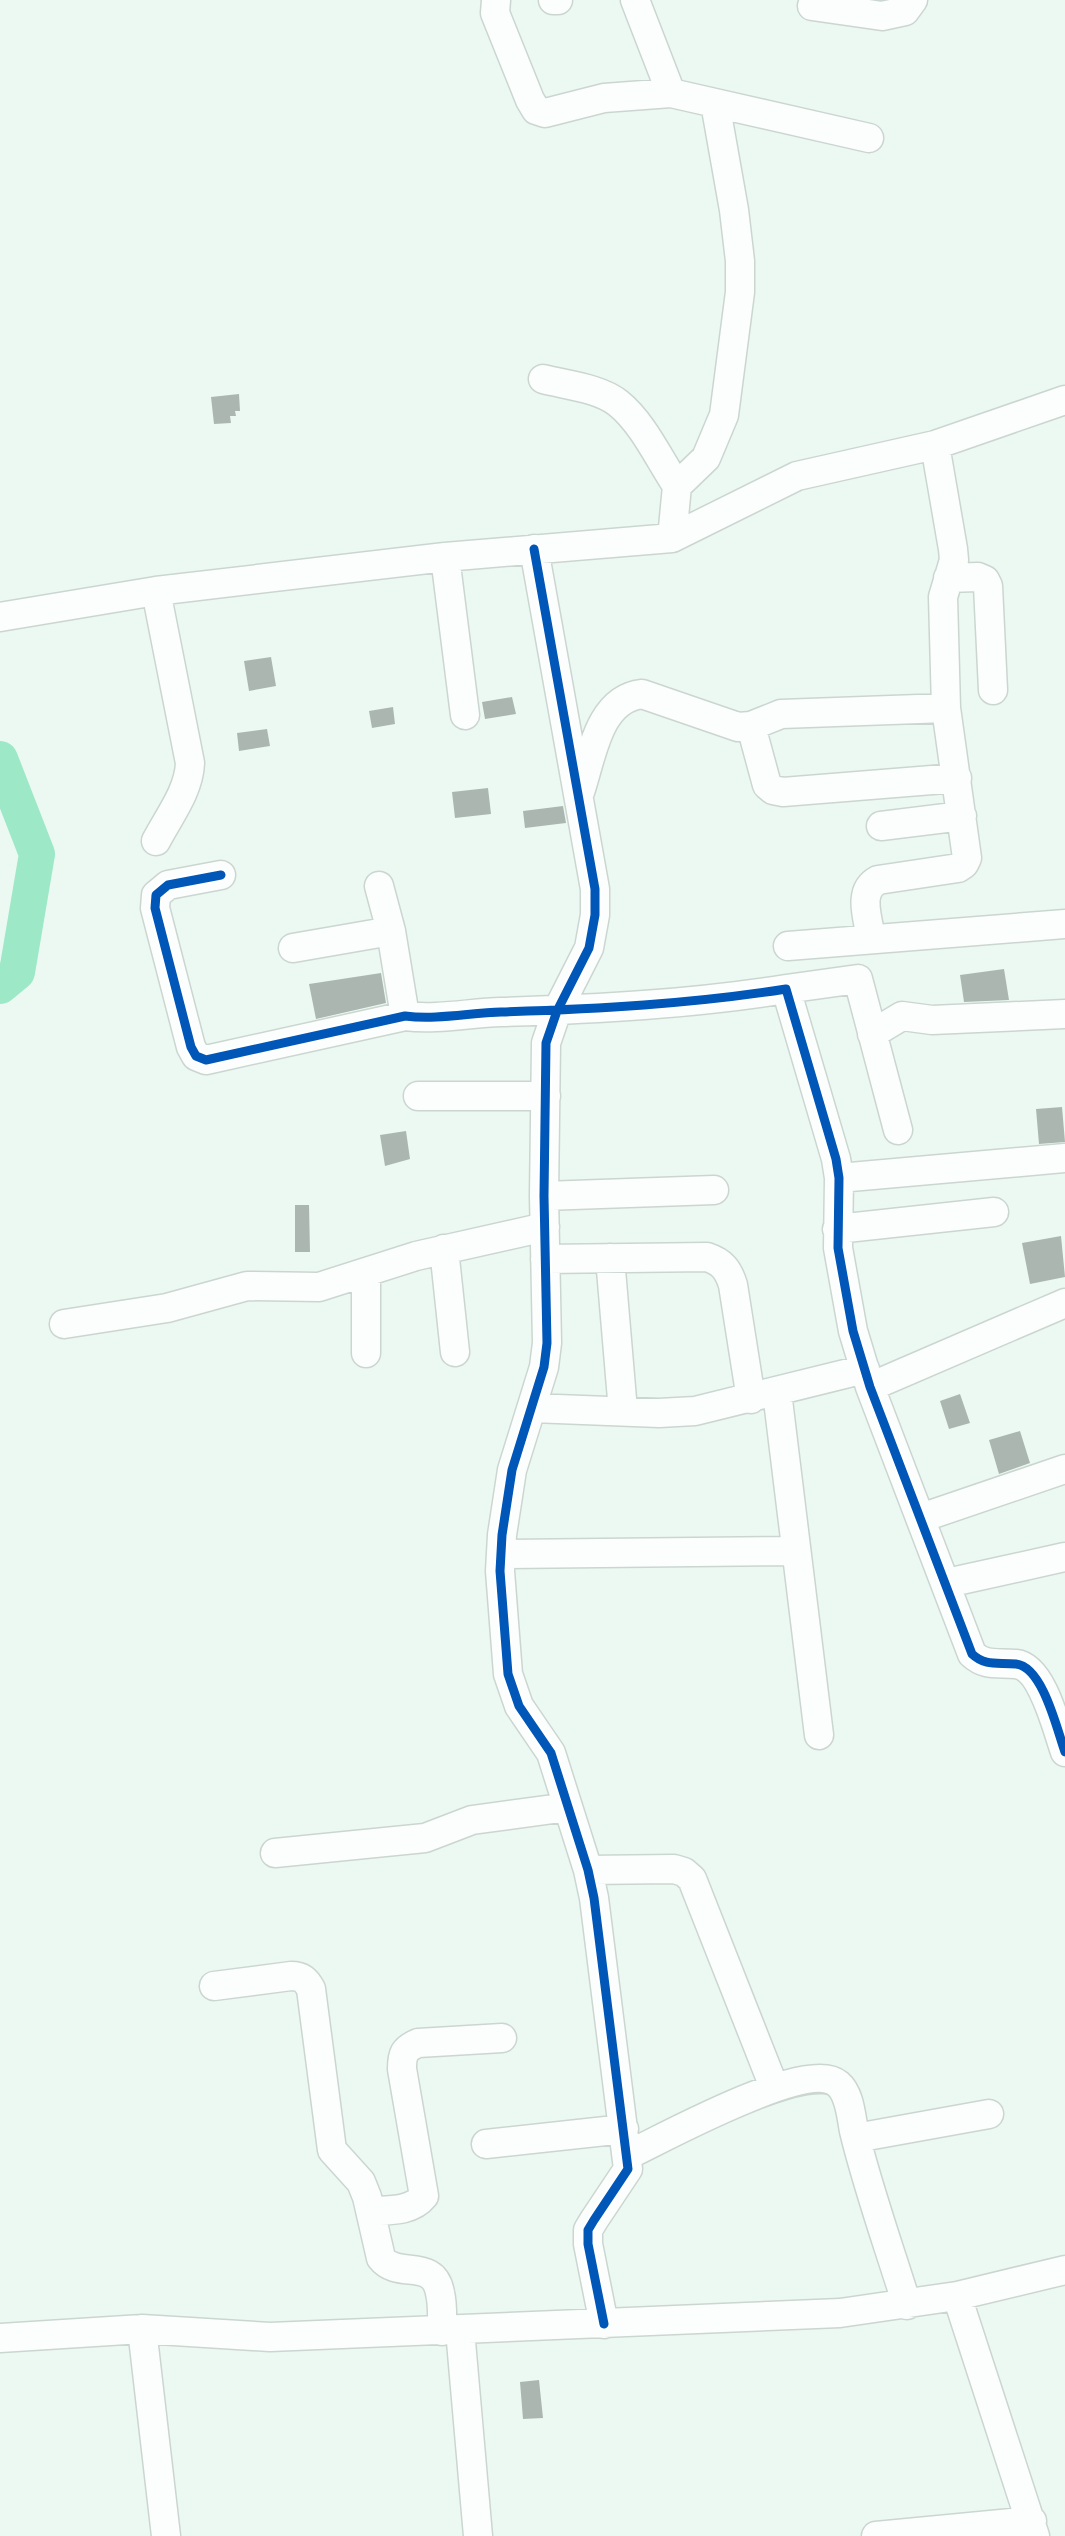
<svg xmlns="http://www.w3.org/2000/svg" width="1065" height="2536" font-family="'Asap Condensed',sans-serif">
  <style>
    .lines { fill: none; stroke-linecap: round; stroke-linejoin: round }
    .river { stroke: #9ce8c7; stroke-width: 36 }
    .building { fill: #abb6b1 }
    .minor-casing { stroke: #cbd6d0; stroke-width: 31 }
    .minor { stroke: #fcfefd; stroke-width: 28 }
    .cycleway-casing { stroke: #fff; stroke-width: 13 }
    .cycleway { stroke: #0057b8; stroke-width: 9 }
  </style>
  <rect width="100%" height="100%" fill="#ecf9f2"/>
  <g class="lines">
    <!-- river -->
    <path class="river" d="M 0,759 L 37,854 L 17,972 L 0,986"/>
  </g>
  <!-- building -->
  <path class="building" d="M 239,394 L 240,411 L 235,411 L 236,416 L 230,416 L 231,423 L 214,424 L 211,397 Z
    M 271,657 L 276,686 L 249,691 L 244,661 Z
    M 512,697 L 516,714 L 485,719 L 482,702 Z
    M 393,707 L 395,724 L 372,728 L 369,711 Z
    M 267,729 L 270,746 L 239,751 L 237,733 Z
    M 488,788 L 491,814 L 455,818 L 452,792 Z
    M 563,806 L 566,823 L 525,828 L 523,811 Z
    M 1004,969 L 1009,1000 L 964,1002 L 960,975 Z
    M 381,973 L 386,1003 L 316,1019 L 309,984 Z
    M 1062,1107 L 1065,1142 L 1039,1144 L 1036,1109 Z
    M 406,1131 L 410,1159 L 385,1166 L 380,1135 Z
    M 295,1205 L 309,1205 L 310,1252 L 295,1252 Z
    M 1061,1236 L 1065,1277 L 1030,1284 L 1022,1243 Z
    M 960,1394 L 970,1423 L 949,1429 L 940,1401 Z
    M 1020,1431 L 1030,1463 L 999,1474 L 989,1440 Z
    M 539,2380 L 543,2418 L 523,2419 L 520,2382 Z"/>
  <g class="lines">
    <defs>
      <path id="minor" d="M 496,0 L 495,13 L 530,100 L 536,110 L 545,113 L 604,98 L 671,93 L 869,138
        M 553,0 L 558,0
        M 635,0 L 671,93
        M 812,6 L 882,16 L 905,11 L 913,0
        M 543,379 C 566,385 599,388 618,403 C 643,423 659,459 677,486
        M 672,538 L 677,486 L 706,458 L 724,415 L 740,292 L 740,261 L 734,210 L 715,103
        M 534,549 L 595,889 L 595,915 L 589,948 L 557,1011 L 546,1043 L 544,1196 L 547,1343 L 544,1367 L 512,1470 L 502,1535 L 500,1571 L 508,1674 L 519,1706 L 551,1753 L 588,1870 L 594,1898 L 628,2169 L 594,2220 L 588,2230 L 588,2244 L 604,2324
        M 445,557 L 465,715
        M 948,578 L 978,577 L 985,580 L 988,586 L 993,690
        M 0,617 L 156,591 L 445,557 L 672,538 L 797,476 L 935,445 L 1065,400
        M 751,726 L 767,785 L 773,790 L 783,792 L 957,778
        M 580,792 C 592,757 598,699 642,694 L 738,727 L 751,726 L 781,714 L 946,708
        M 881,826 L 962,816
        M 156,841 C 169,816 189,791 190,763 L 156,591
        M 221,875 L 168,885 L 156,895 L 155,908 L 191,1047 L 196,1056 L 206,1060 L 405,1016 C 437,1020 469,1013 501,1012 C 597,1009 691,1004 786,989 L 836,1159 L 839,1178 L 838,1248 L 853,1331 L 870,1387 L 972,1654 C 986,1667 998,1662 1016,1664 C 1043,1667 1057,1730 1065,1752
        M 379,886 L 391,931 L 405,1016
        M 871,938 C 868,918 857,891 878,880 L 958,868 L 964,864 L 967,858 L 946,708 L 943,597 L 954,560 L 953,549 L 935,445
        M 788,946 L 1065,924
        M 293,948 L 391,931
        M 786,989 L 858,979 L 898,1130
        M 872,1034 L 902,1016 L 932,1020 L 1065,1014
        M 418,1096 L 546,1096
        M 839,1178 L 1065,1158
        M 544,1196 L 714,1190
        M 837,1229 L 994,1212
        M 444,1249 L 455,1352
        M 610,1258 L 623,1411
        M 545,1259 L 707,1257 C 722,1262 728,1269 733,1285 L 751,1399
        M 64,1324 L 167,1308 L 247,1286 L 319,1287 L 416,1256 L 545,1227
        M 366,1353 L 366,1273
        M 870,1387 L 1065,1303
        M 777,1392 L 819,1735
        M 532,1408 L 659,1413 L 695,1411 L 865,1369
        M 921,1518 L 1065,1469
        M 501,1554 L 796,1551
        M 947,1583 L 1065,1557
        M 275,1853 L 425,1838 L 472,1820 L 568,1807
        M 588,1870 L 674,1869 L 684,1872 L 692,1879 L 774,2087
        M 214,1986 L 291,1976 C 302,1976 306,1980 311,1989 L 332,2150 L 361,2182 L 367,2197 L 381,2258 C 398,2280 434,2257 440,2293 C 443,2305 442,2318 442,2331
        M 856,2138 L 989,2114
        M 486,2144 L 624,2129
        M 628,2155 C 662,2139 808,2058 838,2084 C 850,2094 851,2116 854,2131 C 868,2189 889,2247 907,2305
        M 371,2211 C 389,2210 411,2212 424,2196 L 402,2069 C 402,2054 404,2049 418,2043 L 502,2038
        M 957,2296 L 1035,2536
        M 142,2329 L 166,2536
        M 460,2330 L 478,2536
        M 0,2338 L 142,2329 L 270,2337 L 840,2313 L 957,2296 L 1065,2270
        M 876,2536 L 1032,2521"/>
    </defs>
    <!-- minor casing -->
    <use href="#minor" class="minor-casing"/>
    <!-- minor -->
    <use href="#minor" class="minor"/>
    <defs>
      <path id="cycleway" d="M 534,549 L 595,889 L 595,915 L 589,948 L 557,1011 L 546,1043 L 544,1196 L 547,1343 L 544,1367 L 512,1470 L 502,1535 L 500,1571 L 508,1674 L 519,1706 L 551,1753 L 588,1870 L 594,1898 L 628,2169 L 594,2220 L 588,2230 L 588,2244 L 604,2324
        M 221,875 L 168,885 L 156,895 L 155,908 L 191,1047 L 196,1056 L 206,1060 L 405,1016 C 437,1020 469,1013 501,1012 C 597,1009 691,1004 786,989 L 836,1159 L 839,1178 L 838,1248 L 853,1331 L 870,1387 L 972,1654 C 986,1667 998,1662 1016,1664 C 1043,1667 1057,1730 1065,1752"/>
    </defs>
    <!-- cycleway casing -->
    <use href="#cycleway" class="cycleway-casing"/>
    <!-- cycleway -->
    <use href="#cycleway" class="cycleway"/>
  </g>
</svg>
